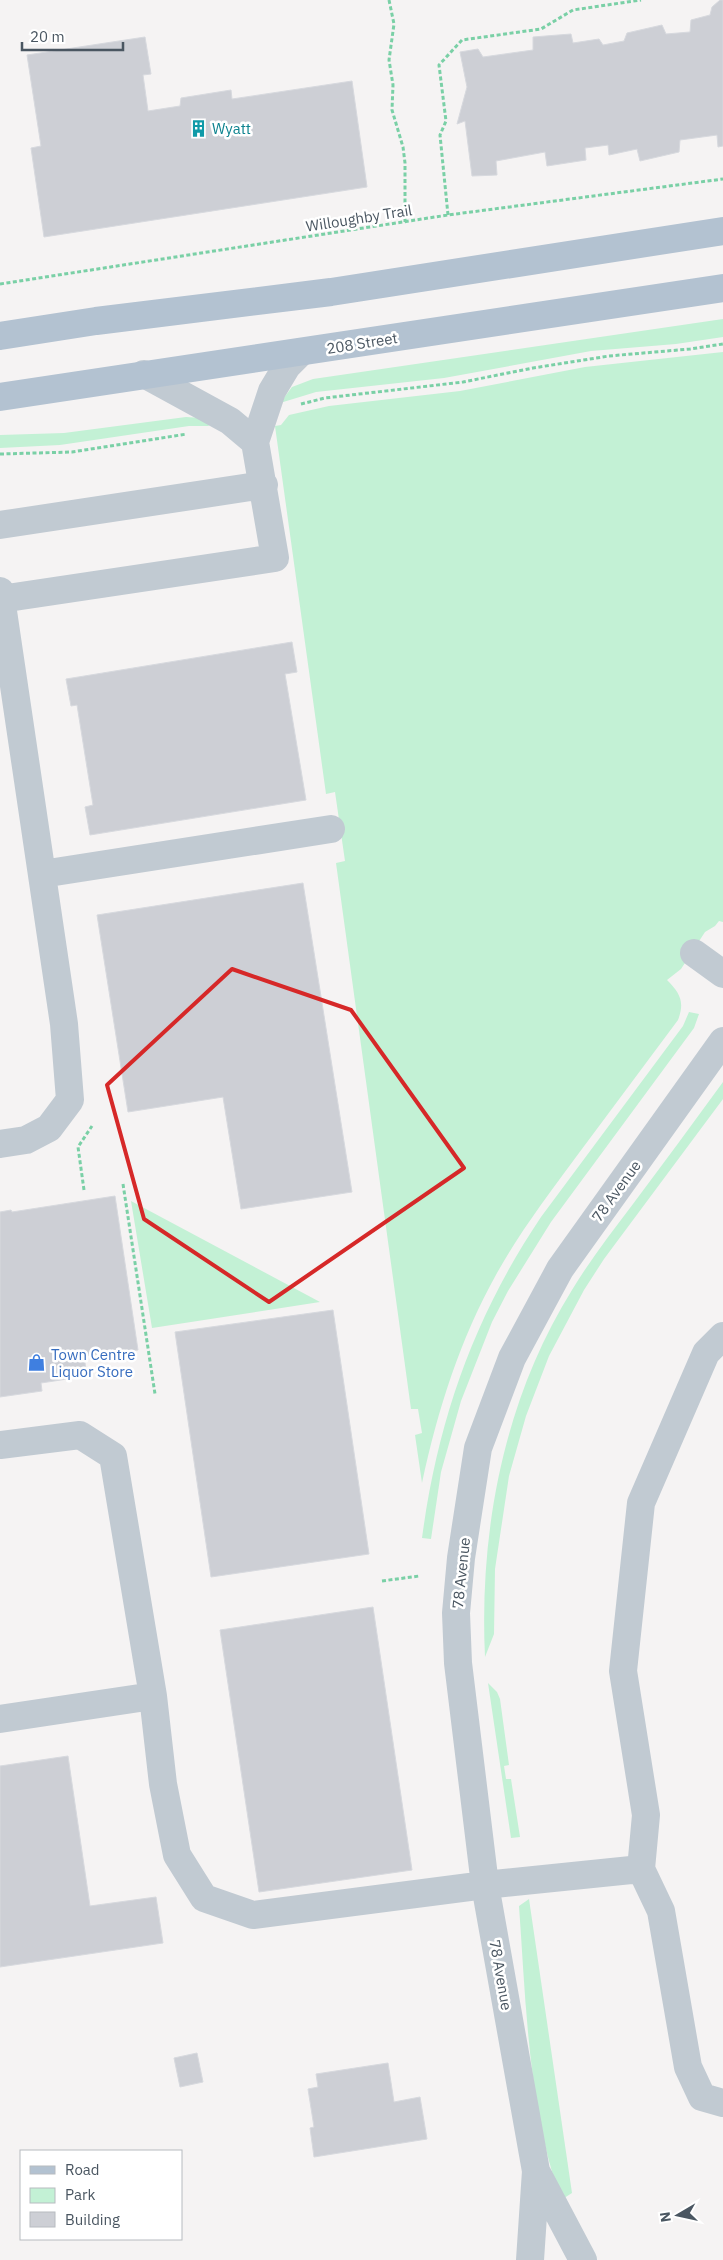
<svg xmlns="http://www.w3.org/2000/svg" width="723" height="2260" font-family="'IBM Plex Sans',sans-serif">
  <style>
    .green { fill: #c3f1d5 }
    .building { fill: #cdcfd5; stroke: #d7d9de }
    .lines { fill: none; stroke-linecap: round; stroke-linejoin: round }
    .path { stroke: #7ad0a6; stroke-width: 3; stroke-dasharray: 4 2.5; stroke-linecap: butt }
    .minor { stroke: #c1cad2; stroke-width: 28 }
    .major { stroke: #b3c2d1; stroke-width: 28 }
    .marked { fill: none; stroke: #d62828; stroke-width: 4; stroke-linejoin: round }
    .labels { text-anchor: middle; dominant-baseline: central; stroke-width: 5; stroke-linejoin: round; paint-order: stroke }
    .culture-label { font-size: 15px; fill: #0d838f; stroke: #fff; text-anchor: start }
    .street-label { font-size: 15px; fill: #4a5661; stroke: #fff }
    .shop-label { font-size: 15px; fill: #366cbe; stroke: #fff; text-anchor: start }
  </style>
  <rect width="100%" height="100%" fill="#f5f3f3"/>
  <!-- green -->
  <path class="green" d="M 723,319 L 723,337 L 676,344 L 591,351 L 444,378 L 316,392 L 280,403 L 292,387 L 313,379 Z
    M 723,352 L 723,922 L 719,921 L 715,926 L 705,932 L 681,969 L 667,980 C 680,993 685,1002 678,1020 C 644,1066 610,1111 576,1157 C 548,1195 520,1232 497,1273 C 460,1339 438,1409 422,1483 L 415,1435 L 422,1433 L 418,1409 L 411,1409 L 336,863 L 345,861 L 335,792 L 326,794 L 275,426 L 281,425 L 289,415 L 329,406 L 460,391 L 585,367 Z
    M 186,417 L 202,418 L 214,423 L 208,426 L 189,426 L 60,445 L 0,448 L 0,435 L 64,433 Z
    M 689,1012 L 699,1014 L 694,1028 L 551,1222 L 508,1291 L 492,1322 L 461,1401 L 441,1472 L 431,1539 L 422,1538 C 438,1419 474,1317 541,1217 L 683,1026 Z
    M 723,1082 L 723,1099 L 604,1259 L 584,1290 L 549,1356 L 526,1416 L 509,1476 L 495,1569 L 494,1634 L 485,1657 C 479,1530 504,1399 572,1290 C 590,1260 612,1232 633,1204 C 663,1164 693,1123 723,1082 Z
    M 131,1201 L 320,1302 L 152,1328 Z
    M 488,1683 L 497,1692 L 500,1699 L 509,1765 L 504,1766 L 506,1779 L 511,1779 L 520,1837 L 511,1838 Z
    M 529,1899 L 572,2193 L 561,2200 C 528,2107 526,2003 519,1906 Z"/>
  <!-- building -->
  <path class="building" d="M 720,0 L 723,0 L 723,146 L 718,147 L 717,135 L 680,140 L 679,152 L 640,161 L 637,149 L 609,155 L 608,145 L 585,148 L 586,160 L 547,166 L 545,152 L 496,161 L 497,175 L 472,176 L 465,121 L 457,124 L 467,87 L 460,52 L 478,49 L 483,57 L 533,50 L 533,37 L 571,34 L 573,43 L 599,39 L 603,45 L 624,41 L 627,33 L 662,25 L 666,34 L 690,32 L 691,20 L 710,15 L 712,7 Z
    M 145,37 L 151,74 L 143,75 L 148,111 L 180,106 L 181,98 L 231,90 L 232,99 L 352,81 L 367,187 L 44,237 L 31,148 L 41,146 L 27,55 Z
    M 292,642 L 297,672 L 285,674 L 306,800 L 90,835 L 85,807 L 93,805 L 77,705 L 71,706 L 66,679 Z
    M 303,883 L 352,1192 L 241,1209 L 223,1097 L 128,1112 L 97,915 Z
    M 115,1196 L 138,1350 L 84,1356 L 87,1376 L 41,1383 L 42,1391 L 0,1397 L 0,1212 L 11,1210 L 12,1212 Z
    M 333,1310 L 369,1554 L 211,1577 L 175,1332 Z
    M 373,1607 L 412,1870 L 259,1892 L 220,1630 Z
    M 68,1756 L 90,1906 L 156,1897 L 163,1943 L 0,1967 L 0,1766 Z
    M 197,2053 L 203,2082 L 180,2087 L 174,2058 Z
    M 388,2063 L 394,2102 L 420,2097 L 427,2139 L 314,2157 L 310,2128 L 314,2127 L 308,2089 L 318,2087 L 316,2074 Z"/>
  <g class="lines">
    <!-- path -->
    <path class="path" d="M 389,0 L 394,24 L 389,60 L 393,85 L 392,110 L 403,147 L 405,163 L 405,223
      M 448,215 L 440,135 L 446,121 L 439,65 L 462,40 L 541,29 L 573,10 L 641,0
      M 0,284 L 448,215 L 723,179
      M 301,404 L 325,398 L 463,382 L 533,368 L 609,356 L 690,349 L 723,344
      M 0,454 L 72,452 L 187,434
      M 123,1184 L 155,1394
      M 84,1190 L 78,1147 L 92,1126
      M 382,1581 L 419,1576"/>
    <!-- minor -->
    <path class="minor" d="M 144,374 L 230,421 L 255,442
      M 0,525 L 264,485
      M 0,591 L 64,1024 L 70,1100 L 49,1128 L 26,1140 L 0,1144
      M 1,599 L 275,558 L 255,442 L 272,391 L 287,366 L 301,352
      M 42,874 L 331,829
      M 694,953 L 723,974
      M 723,1336 L 706,1353 L 641,1503 L 623,1671 L 646,1815 L 641,1869 L 661,1911 L 688,2067 L 702,2097 L 723,2103
      M 0,1445 L 80,1435 L 113,1456 L 153,1696 L 0,1719
      M 153,1696 L 163,1784 L 177,1855 L 204,1898 L 253,1915 L 485,1885 L 641,1869
      M 536,2171 L 583,2260
      M 530,2260 L 536,2171 L 485,1885 L 458,1663 L 456,1613 L 461,1558 L 478,1448 L 512,1358 L 560,1269 L 723,1041"/>
    <!-- major -->
    <path class="major" d="M 0,336 L 96,321 L 331,292 L 723,231
      M 0,397 L 723,288"/>
  </g>
  <!-- marked area -->
  <path class="marked" d="M 232,969 L 351,1010 L 464,1168 L 269,1302 L 144,1219 L 107,1085 Z"/>
  <!-- icons -->
  <defs>
    <symbol id="building-bare" viewBox="-9 -9 18 18"><path d="M-4-6H4V6H1V3H-1V6H-4ZM-2.5-4.3h1.7v1.8h-1.7ZM.8-4.3h1.7v1.8H.8ZM-2.5-1h1.7V.8h-1.7ZM.8-1h1.7V.8H.8Z" fill="#0f9aa8" stroke="#fff" stroke-width="2.5" paint-order="stroke"/></symbol>
    <symbol id="shop-bare" viewBox="-9 -9 18 18"><path d="M-5-2.5h2.3a2.7 3.5 0 0 1 5.4 0H5L5.5 6h-11ZM-1.5-2.5h3a1.5 2.3 0 0 0-3 0Z" fill="#3f7fe0" stroke="#fff" stroke-width="2.5" paint-order="stroke"/></symbol>
  </defs>
  <g fill-rule="evenodd">
    <use href="#building-bare" x="186" y="116" width="25" height="25"/>
    <use href="#shop-bare" x="24" y="1350" width="25" height="25"/>
  </g>
  <g class="labels">
    <!-- culture labels -->
    <g class="culture-label">
      <text x="212" y="128">Wyatt</text>
    </g>
    <!-- street labels -->
    <g class="street-label">
      <text transform="translate(359 218) rotate(-9)">Willoughby Trail</text>
      <text transform="translate(362 343) rotate(-9)">208 Street</text>
      <text transform="translate(616 1191) rotate(-54)">78 Avenue</text>
      <text transform="translate(461 1573) rotate(-84)">78 Avenue</text>
      <text transform="translate(501 1975) rotate(80)">78 Avenue</text>
    </g>
    <!-- shop labels -->
    <g class="shop-label">
      <text x="51" y="1354">Town Centre<tspan x="51" dy="17">Liquor Store</tspan></text>
    </g>
  </g>
  <!-- legend -->
  <rect x="20" y="2150" width="162" height="90" fill="#ffffff" stroke="#b7bbc0"/>
  <rect x="30" y="2166" width="25" height="8" fill="#b3c2d1" stroke="#b7bbc0"/>
  <text x="65" y="2175" font-size="15" fill="#4a5661">Road</text>
  <rect x="30" y="2188" width="25" height="15" fill="#c3f1d5" stroke="#b7bbc0"/>
  <text x="65" y="2200" font-size="15" fill="#4a5661">Park</text>
  <rect x="30" y="2212" width="25" height="15" fill="#cdcfd5" stroke="#b7bbc0"/>
  <text x="65" y="2225" font-size="15" fill="#4a5661">Building</text>
  <!-- north arrow -->
  <g transform="translate(678 2215) rotate(261)" stroke="#ffffff" stroke-width="4" paint-order="stroke">
  <path d="M0-4L9 19L0 12L-9 19Z" fill="#4a5661"/>
  <text y="-8" font-size="14" font-weight="bold" text-anchor="middle" fill="#4a5661">N</text>
  </g>
  <!-- scale -->
  <path d="M22 42v8h101v-8" fill="none" stroke="#4a5661" stroke-width="2.5"/>
  <text x="30" y="42" font-size="15" fill="#4a5661" stroke="#ffffff" stroke-width="4" paint-order="stroke">20 m</text>
</svg>
